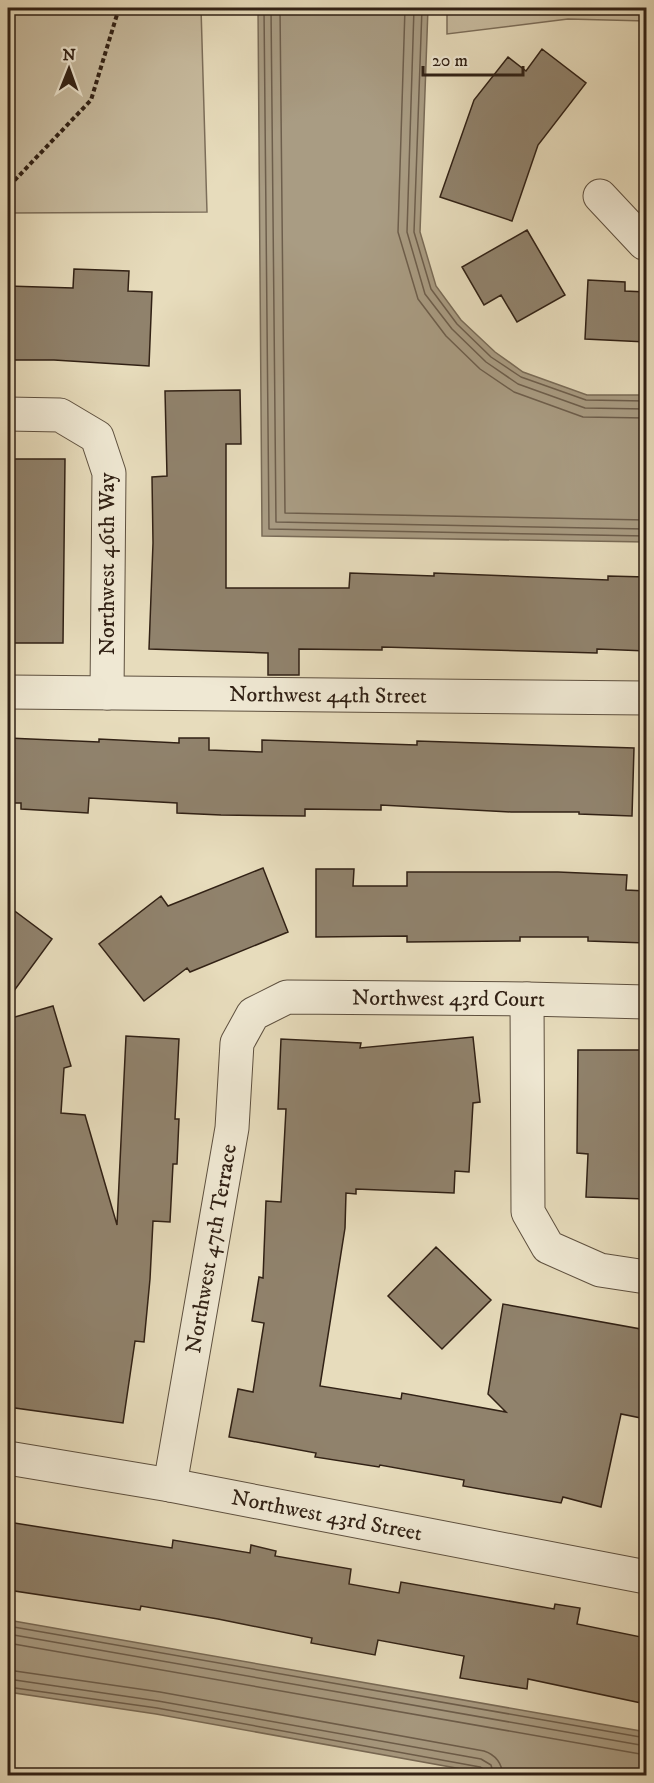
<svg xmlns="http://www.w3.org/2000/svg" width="654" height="1783" font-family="'IM FELL DW Pica',serif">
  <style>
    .green { fill: #c8bca0; stroke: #7c6e5a; stroke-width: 1.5 }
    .water { fill: #a99c83; stroke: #796b57; stroke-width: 1.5 }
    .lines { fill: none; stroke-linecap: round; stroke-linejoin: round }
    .shore { stroke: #6d5e4c; stroke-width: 1.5 }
    .building { fill: #90826c; stroke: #312115; stroke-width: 1.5 }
    .minor-casing { stroke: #5e503f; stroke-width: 35 }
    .path { stroke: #312115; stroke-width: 4; stroke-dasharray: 4.5 3; stroke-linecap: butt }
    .minor { stroke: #efe8d3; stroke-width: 33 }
    .labels { text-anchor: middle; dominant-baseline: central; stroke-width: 5; stroke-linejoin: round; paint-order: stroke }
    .street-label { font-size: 22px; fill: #312115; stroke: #efe8d3 }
  </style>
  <rect width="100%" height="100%" fill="#e7dcbc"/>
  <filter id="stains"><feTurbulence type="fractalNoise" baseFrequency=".00333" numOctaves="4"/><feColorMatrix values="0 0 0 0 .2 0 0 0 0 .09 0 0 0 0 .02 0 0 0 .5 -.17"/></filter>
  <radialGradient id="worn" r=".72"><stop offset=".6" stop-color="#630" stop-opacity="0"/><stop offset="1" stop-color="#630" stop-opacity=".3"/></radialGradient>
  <!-- green -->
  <path class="green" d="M 8,8 L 201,8 L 207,212 L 8,213 Z
    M 447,8 L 646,8 L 646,21 L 568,19 L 447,34 Z"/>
  <!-- water -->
  <path class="water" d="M 258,8 L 428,8 L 420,232 L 436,286 L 461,320 L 495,352 L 523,372 L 587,395 L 646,395 L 646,542 L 262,536 Z
    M 8,1620 L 646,1732 L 646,1775 L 495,1775 L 156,1714 L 8,1692 Z"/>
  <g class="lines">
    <!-- shore -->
    <path class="shore" d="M 264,8 L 269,529 L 646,536
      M 271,8 L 276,522 L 646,529
      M 280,8 L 285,513 L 646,520
      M 405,8 L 398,232 L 418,299 L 446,336 L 480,369 L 514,392 L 583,417 L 646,418
      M 414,8 L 407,232 L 425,294 L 452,329 L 486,362 L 518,384 L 585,408 L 646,409
      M 422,8 L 414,232 L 431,289 L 457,324 L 491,357 L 521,377 L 586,400 L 646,401
      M 8,1626 L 646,1738
      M 8,1634 L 646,1746
      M 8,1643 L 646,1755
      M 8,1670 L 160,1692 L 484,1751 C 496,1755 502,1763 503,1776
      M 8,1679 L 158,1701 L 481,1759 L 491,1765 L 494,1776
      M 8,1687 L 157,1708 L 480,1767 L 485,1770 L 486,1776"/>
  </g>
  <!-- building -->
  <path class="building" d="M 542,49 L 586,83 L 538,145 L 512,221 L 440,197 L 474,100 L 508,57 L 526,71 Z
    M 527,230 L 565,295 L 517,322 L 501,295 L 484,305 L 462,267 Z
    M 74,269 L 129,271 L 128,291 L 152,292 L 149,366 L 54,360 L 8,360 L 8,286 L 73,288 Z
    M 588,280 L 625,282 L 625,291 L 646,292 L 646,342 L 585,339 Z
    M 240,390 L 241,444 L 226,444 L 226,588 L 349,588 L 350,573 L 434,576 L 434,573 L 608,580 L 608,576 L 646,577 L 646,651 L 597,649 L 597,653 L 382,647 L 382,650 L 299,649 L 299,675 L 268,675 L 268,653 L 149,649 L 153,543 L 152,477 L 167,476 L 165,391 Z
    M 8,459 L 65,459 L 63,643 L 8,643 Z
    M 8,738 L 99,742 L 99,739 L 179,743 L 179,738 L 209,738 L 209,750 L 262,752 L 262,740 L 417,745 L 417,741 L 634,748 L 632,816 L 579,814 L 579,812 L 511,812 L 381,805 L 381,810 L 305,809 L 305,816 L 221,815 L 177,813 L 177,803 L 89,798 L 88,813 L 21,809 L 21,803 L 8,803 Z
    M 263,868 L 288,932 L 190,972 L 187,968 L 144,1001 L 99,944 L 161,896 L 168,906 Z
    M 316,869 L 354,869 L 353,886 L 407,886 L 407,872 L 558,872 L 627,875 L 626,890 L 646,891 L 646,943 L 588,941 L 588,937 L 520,937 L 520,941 L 407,942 L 407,936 L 316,937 Z
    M 8,906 L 52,939 L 8,999 Z
    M 53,1006 L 71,1066 L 64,1068 L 61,1113 L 85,1115 L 117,1225 L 126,1036 L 179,1039 L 175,1119 L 179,1119 L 177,1164 L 173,1164 L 170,1222 L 153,1221 L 150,1279 L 144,1342 L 135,1341 L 123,1423 L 8,1407 L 8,1019 Z
    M 473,1037 L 480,1102 L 473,1103 L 469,1172 L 455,1171 L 454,1193 L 356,1189 L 356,1194 L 346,1193 L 345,1228 L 320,1386 L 401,1399 L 402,1393 L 506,1412 L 488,1394 L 503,1304 L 646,1330 L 646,1419 L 621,1414 L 601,1507 L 563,1497 L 561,1503 L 463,1486 L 464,1480 L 380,1465 L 379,1467 L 315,1457 L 316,1453 L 229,1437 L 238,1389 L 253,1392 L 264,1323 L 252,1321 L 259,1277 L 263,1278 L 266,1201 L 281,1202 L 286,1109 L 278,1109 L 281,1039 L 361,1043 L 360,1048 Z
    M 578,1050 L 646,1050 L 646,1199 L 586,1197 L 588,1154 L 577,1153 Z
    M 436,1247 L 491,1300 L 442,1349 L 388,1296 Z
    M 8,1522 L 172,1548 L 173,1540 L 250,1553 L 251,1545 L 276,1551 L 275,1556 L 351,1569 L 349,1584 L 399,1593 L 401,1582 L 554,1609 L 555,1604 L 580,1608 L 577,1624 L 646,1638 L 646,1704 L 528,1679 L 527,1689 L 460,1678 L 464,1656 L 378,1640 L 375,1655 L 311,1643 L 312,1638 L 218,1619 L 141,1606 L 140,1610 L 8,1590 Z"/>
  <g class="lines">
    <defs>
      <g id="minor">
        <path d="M 600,196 L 644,243 L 646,243"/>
        <path d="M 8,414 L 60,415 L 97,437 L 109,473 L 107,693"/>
        <path id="s1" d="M 8,692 L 646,698"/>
        <path d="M 527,999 L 528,1212 L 548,1247 L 600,1270 L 646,1277"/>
        <path id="s2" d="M 8,1458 L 170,1485 L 646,1577"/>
        <path id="s3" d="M 170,1485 L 232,1128 L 237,1043 L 253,1014 L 287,997 L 527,999 L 646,1002"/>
      </g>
    </defs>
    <!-- minor casing -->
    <use href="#minor" class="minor-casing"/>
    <!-- path -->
    <path class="path" d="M 8,184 L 13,182 L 91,100 L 119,8"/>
    <!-- minor -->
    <use href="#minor" class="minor"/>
  </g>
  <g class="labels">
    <!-- street labels -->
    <g class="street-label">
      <text transform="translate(107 564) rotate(-90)">Northwest 46th Way</text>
      <text stroke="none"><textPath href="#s1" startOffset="320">Northwest 44th Street</textPath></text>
      <text stroke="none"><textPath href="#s3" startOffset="680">Northwest 43rd Court</textPath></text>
      <text stroke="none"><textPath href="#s3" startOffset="240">Northwest 47th Terrace</textPath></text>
      <text stroke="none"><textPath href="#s2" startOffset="324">Northwest 43rd Street</textPath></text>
    </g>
  </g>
  <!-- margin -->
  <rect width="654" height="1783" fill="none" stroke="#e7dcbc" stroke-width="30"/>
  <rect x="9" y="9" width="636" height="1765" fill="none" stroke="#312115" stroke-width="3"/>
  <rect x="15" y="15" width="624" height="1753" fill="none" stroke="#312115" stroke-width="1.5"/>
  <!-- north arrow -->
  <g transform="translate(69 69) rotate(1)" stroke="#efe8d3" stroke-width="4.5" paint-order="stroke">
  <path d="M0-4.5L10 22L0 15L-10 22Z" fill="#312115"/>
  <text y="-9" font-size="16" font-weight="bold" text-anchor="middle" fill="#312115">N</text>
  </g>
  <!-- scale -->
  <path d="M423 66v9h100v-9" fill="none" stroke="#312115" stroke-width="3"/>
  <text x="432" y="66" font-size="18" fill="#312115" stroke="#efe8d3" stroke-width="4.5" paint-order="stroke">20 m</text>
  <rect width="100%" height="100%" filter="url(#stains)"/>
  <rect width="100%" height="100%" fill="url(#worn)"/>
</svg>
